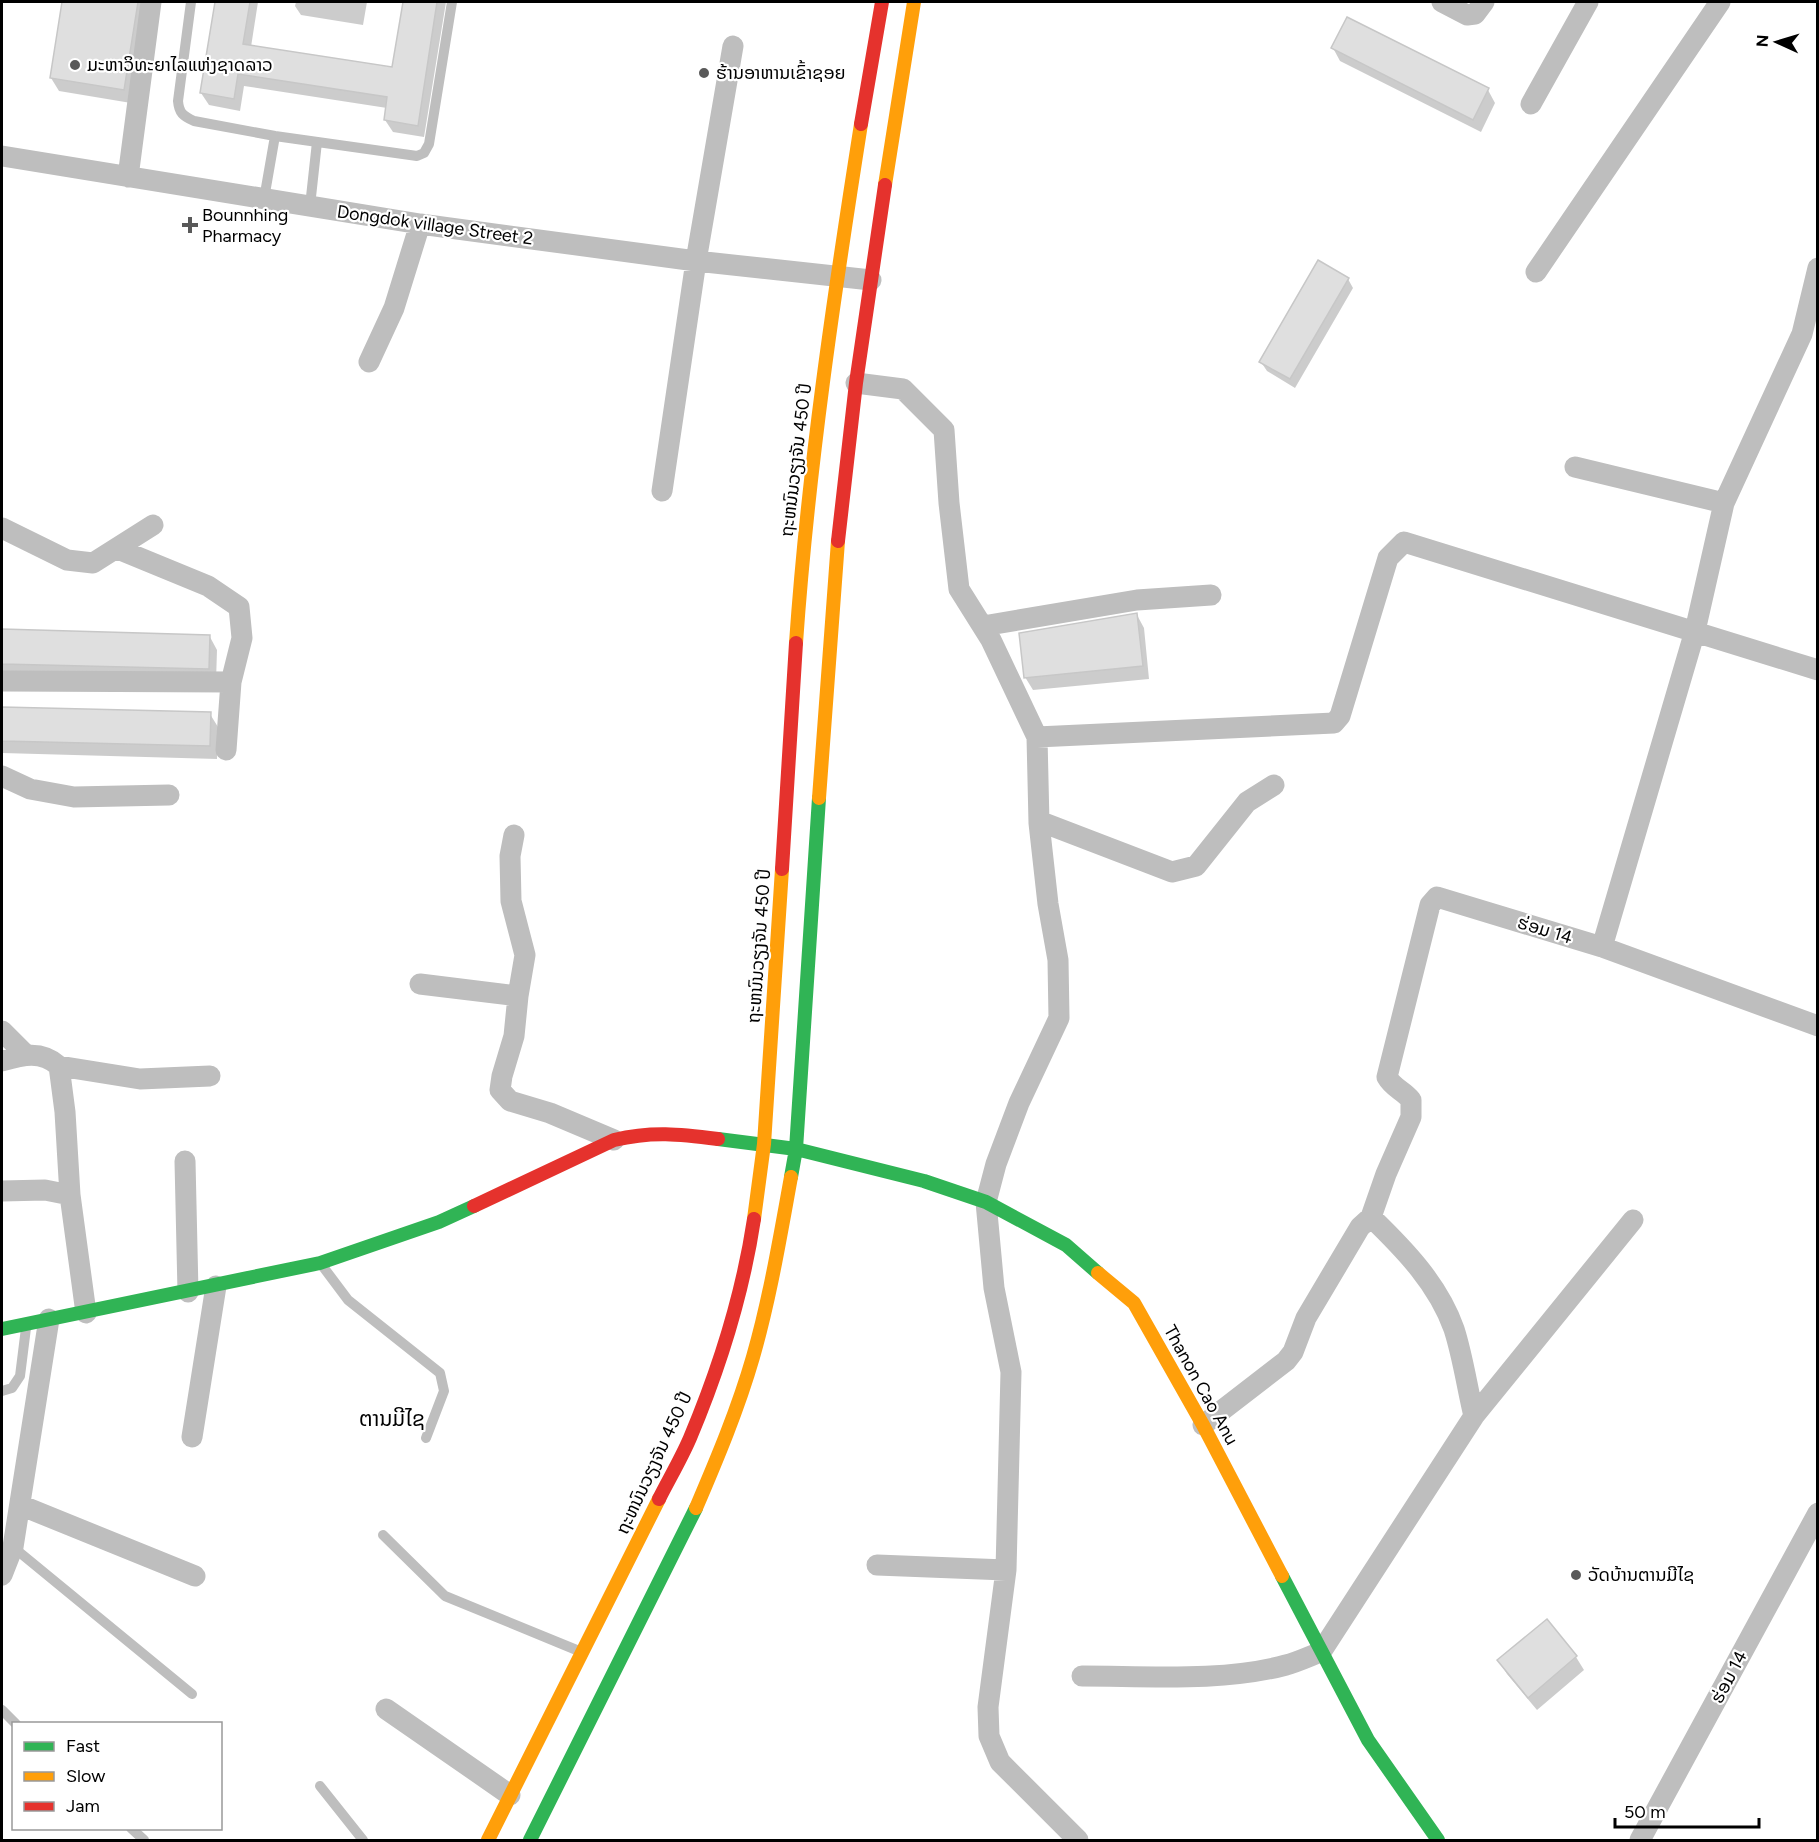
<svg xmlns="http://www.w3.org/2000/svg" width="1819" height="1842" font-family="Figtree,'Noto Sans Lao',sans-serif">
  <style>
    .shadow { fill: #0003 }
    .building { fill: #dfdfdf; stroke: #c7c7c7; stroke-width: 1.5 }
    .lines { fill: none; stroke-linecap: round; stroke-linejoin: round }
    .lane { stroke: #bebebe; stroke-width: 10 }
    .street { stroke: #bebebe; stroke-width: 21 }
    .fast { stroke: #30b455; stroke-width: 14 }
    .slow { stroke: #ff9f0a; stroke-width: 14 }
    .jam { stroke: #e5322d; stroke-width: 14 }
    .poi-dot { fill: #595959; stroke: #fff; stroke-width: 2 }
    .labels { text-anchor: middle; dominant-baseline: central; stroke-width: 4.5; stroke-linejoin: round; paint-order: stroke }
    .poi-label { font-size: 18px; fill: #000; stroke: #fff; text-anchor: start }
    .street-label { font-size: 18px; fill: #000; stroke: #fff }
    .quarter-label { font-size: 21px; fill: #000; stroke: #fff }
  </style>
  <rect width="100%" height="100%" fill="#fff"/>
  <!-- shadow -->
  <path class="shadow" d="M 64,2 L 147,2 L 131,103 L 59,91 L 51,78 Z
    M 217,2 L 258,2 L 251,47 L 393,69 L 404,2 L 446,2 L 424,137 L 393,132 L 385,120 L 387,108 L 244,86 L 240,111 L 209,105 L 201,93 Z
    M 296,2 L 367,2 L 363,25 L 301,15 L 295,6 Z
    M 1333,48 L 1488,90 L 1495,103 L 1481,132 L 1340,61 Z
    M 1348,279 L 1353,288 L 1295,388 L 1267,371 L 1261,362 Z
    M 1137,615 L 1144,628 L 1149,679 L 1033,690 L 1025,677 Z
    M 2,631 L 210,637 L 217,650 L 216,682 L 2,677 Z
    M 2,709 L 210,714 L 218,727 L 217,759 L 2,753 Z
    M 1546,1621 L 1576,1657 L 1584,1670 L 1537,1710 L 1507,1674 L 1499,1661 Z"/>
  <!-- building -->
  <path class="building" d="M 62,2 L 138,2 L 124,90 L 50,78 Z
    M 215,2 L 250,2 L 243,44 L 392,67 L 403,2 L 437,2 L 418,126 L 384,120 L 387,97 L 238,74 L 234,99 L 200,93 Z
    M 1347,17 L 1489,88 L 1473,120 L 1331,48 Z
    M 1318,260 L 1349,278 L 1290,379 L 1259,362 Z
    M 1137,613 L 1143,666 L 1024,678 L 1019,633 Z
    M 2,629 L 210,635 L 209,669 L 2,664 Z
    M 2,707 L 211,712 L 210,746 L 2,741 Z
    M 1547,1619 L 1577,1656 L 1528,1698 L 1497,1660 Z"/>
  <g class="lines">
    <!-- lane -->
    <path class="lane" d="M 191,2 L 178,101 C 179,113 183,116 194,121 L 275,136 L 417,156 L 424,153 L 429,144 L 452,2
      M 264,199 L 275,136
      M 310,206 L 317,142
      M 321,1264 L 348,1300 L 440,1373 L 444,1391 L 426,1438
      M 2,1391 L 12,1388 L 20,1376 L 26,1328
      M 383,1535 L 445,1596 L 579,1651
      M 13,1547 L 192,1694
      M 2,1710 L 16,1724
      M 320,1786 L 363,1840
      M 131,1828 L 144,1840"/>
    <!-- street -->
    <path class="street" d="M 1442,2 L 1467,15 L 1475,14 L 1484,2
      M 1531,104 L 1588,2
      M 2,156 L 420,224 L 696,261 L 871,280
      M 128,177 L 151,2
      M 1536,272 L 1720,2
      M 369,362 L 394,308 L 420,224
      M 856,383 L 903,389 L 944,430 L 949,503 L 959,589 L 991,640 L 1037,737 L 1039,823 L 1048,904 L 1058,960 L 1059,1018 L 1019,1103 L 996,1164 L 986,1202 L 994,1288 L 1011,1372 L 1006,1570 L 988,1707 L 989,1736 L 1000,1762 L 1078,1840
      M 1575,467 L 1724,503
      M 662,491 L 696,261 L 733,46
      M 2,528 L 67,560 L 93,563 L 153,525
      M 118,549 L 208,586 L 239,607 L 242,638 L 231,682
      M 983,626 L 1137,600 L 1211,595
      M 2,681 L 231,682 L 226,750
      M 1037,737 L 1334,723 L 1340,716 L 1388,558 L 1404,542 L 1818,670
      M 2,776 L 30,789 L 74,797 L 169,795
      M 1039,821 L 1172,872 L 1196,866 L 1247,802 L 1274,785
      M 514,835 L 510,856 L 511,901 L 525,955 L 518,996 L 514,1036 L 502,1076 L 500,1090 L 510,1101 L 550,1113 L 614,1140
      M 1602,947 L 1695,631 L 1724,503 L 1802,334 L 1818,268
      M 420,984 L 518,996
      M 2,1031 L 25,1054
      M 2,1061 C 23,1055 41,1050 59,1066 L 65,1112 L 70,1195 L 86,1313
      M 59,1066 L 140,1079 L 210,1076
      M 185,1161 L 188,1292
      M 2,1191 L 45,1190 L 70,1195
      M 1371,1217 C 1405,1250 1438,1284 1454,1329 C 1463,1357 1467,1387 1474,1416
      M 1203,1425 L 1286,1361 L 1293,1352 L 1306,1318 L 1360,1227 L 1371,1217 L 1386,1174 L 1411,1117 L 1411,1100 C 1403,1090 1393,1088 1387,1077 L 1430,905 L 1437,897 L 1602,947 L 1818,1026
      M 192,1437 L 216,1286
      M 20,1505 L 195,1576
      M 877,1565 L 1006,1570
      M 2,1575 L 13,1547 L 49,1319
      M 1082,1676 C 1146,1676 1224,1682 1286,1665 C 1298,1662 1310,1656 1321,1652 L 1474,1416 L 1633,1220
      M 386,1709 L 510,1795
      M 1640,1840 L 1818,1513"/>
    <!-- fast -->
    <path class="fast" d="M 718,1139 L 796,1149 L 924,1181 L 986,1202 L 1066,1245 L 1098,1273
      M 791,1177 L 796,1149 L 819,798
      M 2,1329 L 320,1263 L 439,1222 L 474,1206
      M 1282,1576 L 1368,1740 L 1438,1840
      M 530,1840 L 696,1508"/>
    <!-- slow -->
    <path class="slow" d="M 885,185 L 914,2
      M 796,643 C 808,470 834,295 861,124
      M 819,798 L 838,541
      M 754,1219 L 764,1144 L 782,869
      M 1098,1273 L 1134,1303 L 1203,1425 L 1282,1576
      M 696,1508 C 717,1459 738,1409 753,1357 C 770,1298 780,1237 791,1177
      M 488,1840 L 659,1499"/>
    <!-- jam -->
    <path class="jam" d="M 861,124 L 882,2
      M 838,541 L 856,383 L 885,185
      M 782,869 L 796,643
      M 474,1206 L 614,1140 C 652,1131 679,1134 718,1139
      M 659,1499 C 669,1479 681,1459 690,1438 C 719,1369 743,1292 754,1219"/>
  </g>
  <!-- markers -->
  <g class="poi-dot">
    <circle cx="75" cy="65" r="6"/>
    <circle cx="704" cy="73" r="6"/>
    <path d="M187 216h6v6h6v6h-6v6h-6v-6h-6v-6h6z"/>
    <circle cx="1576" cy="1575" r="6"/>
  </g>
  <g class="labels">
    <!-- poi labels -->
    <g class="poi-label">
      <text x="87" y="65">ມະຫາວິທະຍາໄລແຫ່ງຊາດລາວ</text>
      <text x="716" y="73">ຮ້ານອາຫານເຂົ້າຊອຍ</text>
      <text x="202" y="215">Bounnhing<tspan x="202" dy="21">Pharmacy</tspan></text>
      <text x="1588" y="1575">ວັດບ້ານຕານມີໄຊ</text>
    </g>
    <!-- street labels -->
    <g class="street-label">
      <text transform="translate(435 225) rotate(8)">Dongdok village Street 2</text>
      <text transform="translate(796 460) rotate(-83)">ຖະຫນົນວຽງຈັນ 450 ປີ</text>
      <text transform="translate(1545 930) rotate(17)">ຮ່ອມ 14</text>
      <text transform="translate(759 946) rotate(-86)">ຖະຫນົນວຽງຈັນ 450 ປີ</text>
      <text transform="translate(1201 1385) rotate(61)">Thanon Cao Anu</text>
      <text transform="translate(654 1463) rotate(-65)">ຖະຫນົນວຽງຈັນ 450 ປີ</text>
      <text transform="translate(1729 1677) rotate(-62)">ຮ່ອມ 14</text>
    </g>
    <!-- quarter labels -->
    <g class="quarter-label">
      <text x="392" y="1418">ຕານມີໄຊ</text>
    </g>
  </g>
  <!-- border -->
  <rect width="1819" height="1842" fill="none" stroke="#000000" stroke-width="6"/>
  <!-- legend -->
  <rect x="12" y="1722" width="210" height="108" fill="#ffffff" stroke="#999999" stroke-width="1.5"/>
  <rect x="24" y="1742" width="30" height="9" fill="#30b455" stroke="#999999" stroke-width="1.5"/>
  <text x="66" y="1752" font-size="18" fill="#000000">Fast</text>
  <rect x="24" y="1772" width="30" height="9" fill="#ff9f0a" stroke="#999999" stroke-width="1.5"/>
  <text x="66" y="1782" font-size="18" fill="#000000">Slow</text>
  <rect x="24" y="1802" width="30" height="9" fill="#e5322d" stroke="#999999" stroke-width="1.5"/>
  <text x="66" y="1812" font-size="18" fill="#000000">Jam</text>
  <!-- north arrow -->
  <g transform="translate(1777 42) rotate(274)" stroke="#ffffff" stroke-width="4.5" paint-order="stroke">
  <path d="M0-4.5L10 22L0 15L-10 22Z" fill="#000000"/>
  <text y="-9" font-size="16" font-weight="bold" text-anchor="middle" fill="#000000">N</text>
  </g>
  <!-- scale -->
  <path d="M1615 1818v9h144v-9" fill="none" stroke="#000000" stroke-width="3"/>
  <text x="1624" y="1818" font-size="18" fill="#000000" stroke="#ffffff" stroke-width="4.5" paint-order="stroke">50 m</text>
</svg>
